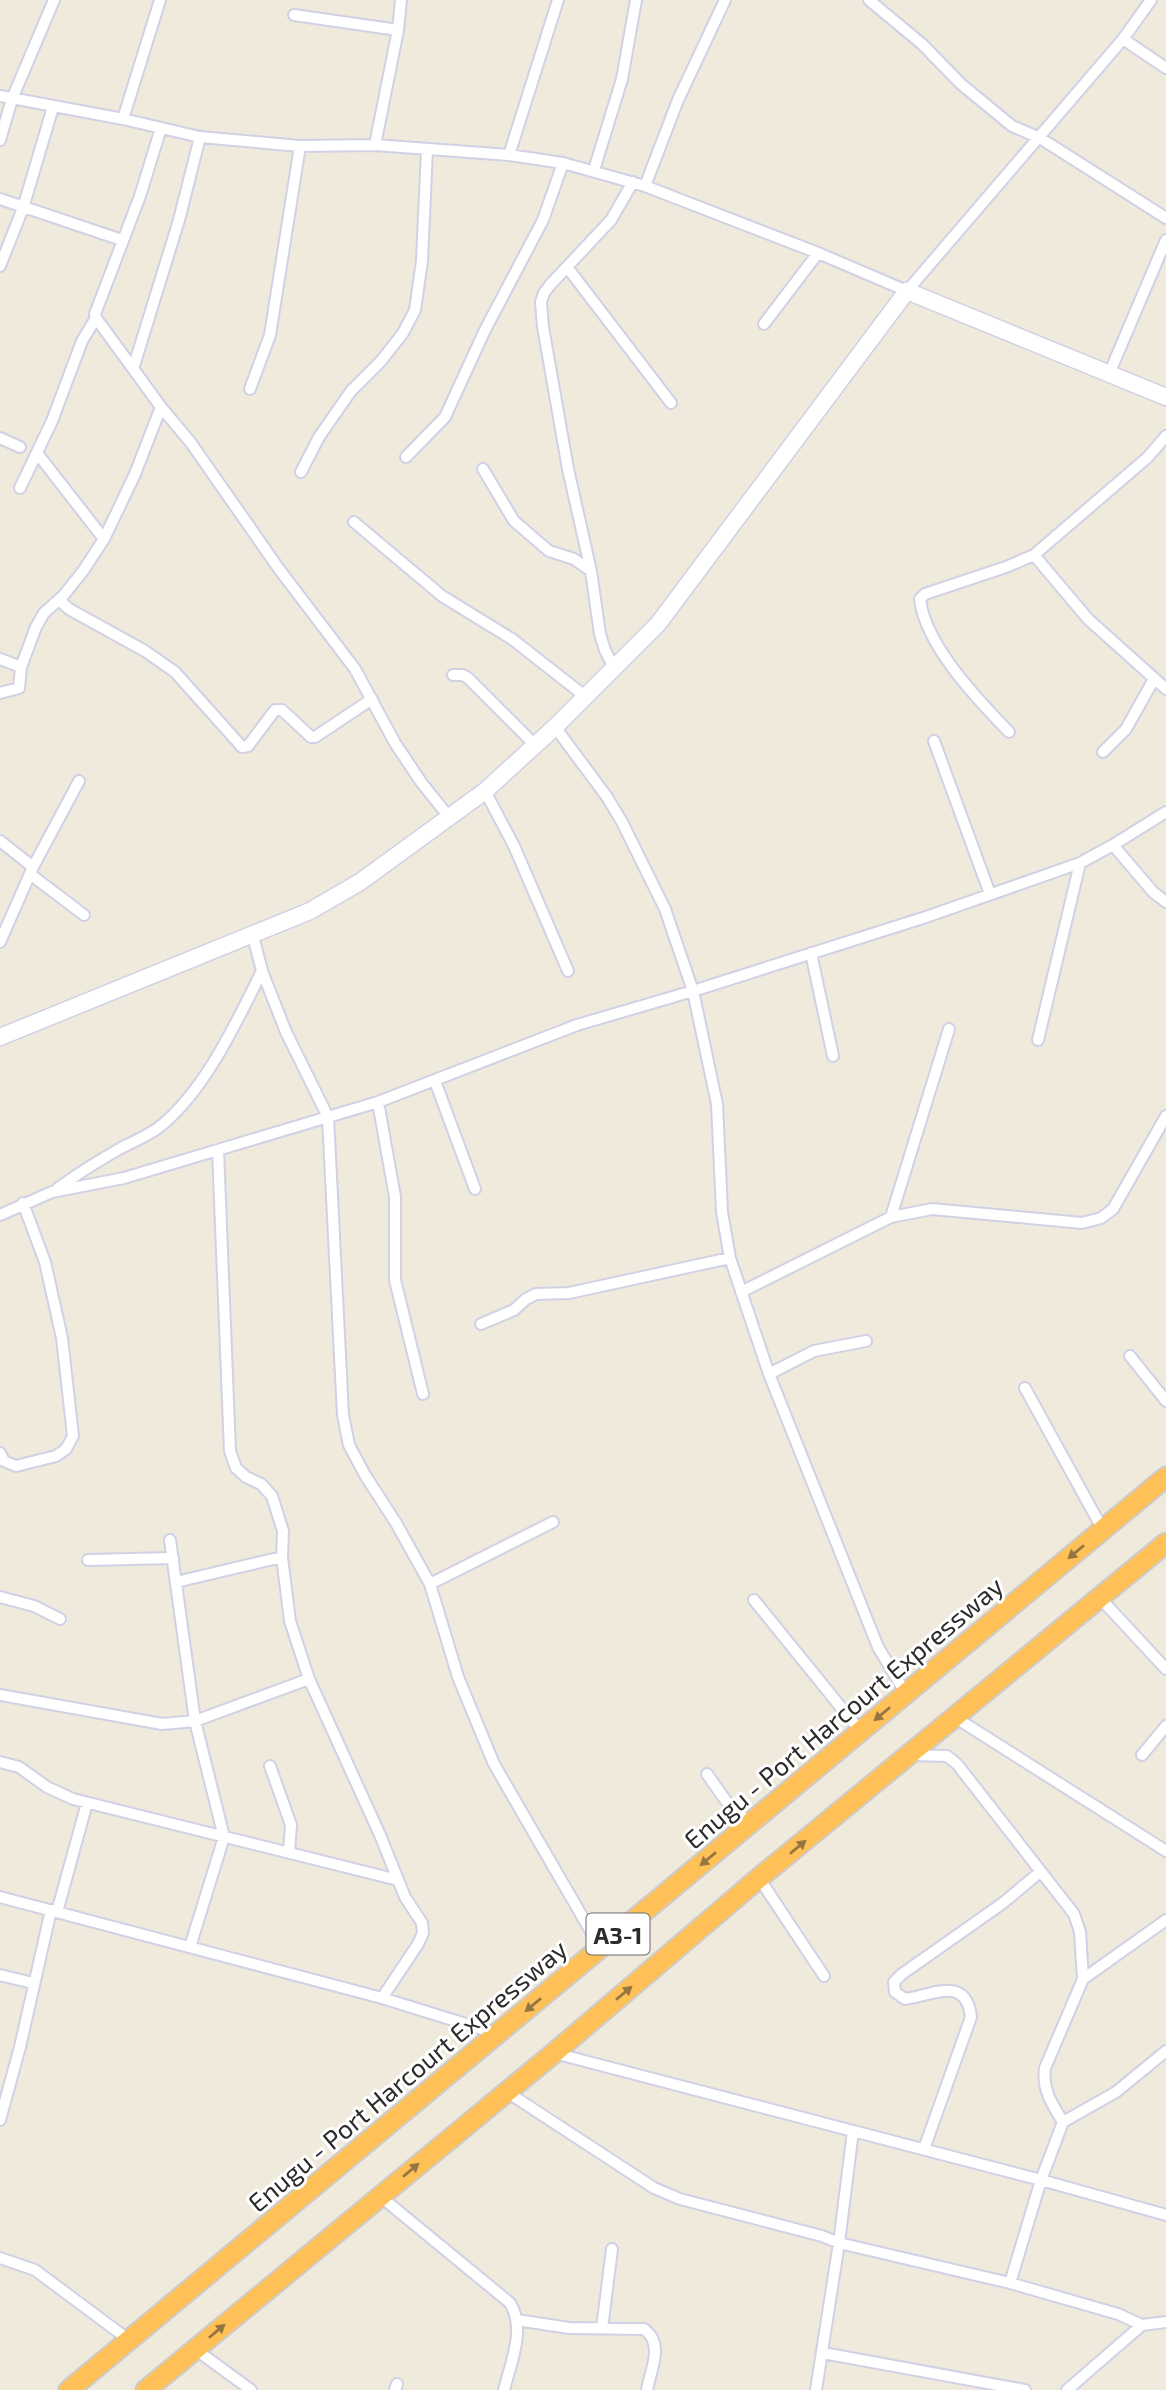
<svg xmlns="http://www.w3.org/2000/svg" width="1166" height="2390" font-family="'Exo 2',sans-serif">
  <style>
    .lines { fill: none; stroke-linecap: round; stroke-linejoin: round }
    .street-casing { stroke: #d1d1e6; stroke-width: 14 }
    .secondary-casing { stroke: #d1d1e6; stroke-width: 19 }
    .highway-casing { stroke: #ccc; stroke-width: 23 }
    .street { stroke: #fff; stroke-width: 10 }
    .secondary { stroke: #fff; stroke-width: 16 }
    .highway { stroke: #ffc157; stroke-width: 19 }
    .oneway { fill: #957641 }
    .labels { text-anchor: middle; dominant-baseline: central; stroke-width: 6; stroke-linejoin: round; paint-order: stroke }
    .shield { fill: #fff; stroke: #6b6b6b; stroke-width: 2 }
    .shield-label { font-size: 24px; font-weight: bold; fill: #2b2b2b }
    .street-label { font-size: 26px; fill: #2b2b2b; stroke: #fff }
  </style>
  <rect width="100%" height="100%" fill="#efeadc"/>
  <g class="lines">
    <defs>
      <path id="street" d="M 869,0 L 922,44 L 961,84 L 1012,126 L 1040,138 L 1166,218
        M 294,15 L 398,30
        M 1123,39 L 1166,68
        M 0,96 L 123,119 L 200,137 L 300,146 L 375,145 L 509,155 L 563,163 L 645,186 L 818,253 L 907,291 L 1123,39 L 1151,0
        M 123,119 L 160,0
        M 161,128 L 140,196 L 95,314 L 96,318 L 161,407 L 191,443 L 279,569 L 355,669 L 395,743 L 421,782 L 449,817
        M 0,140 L 12,99 L 54,0
        M 375,145 L 398,30 L 401,0
        M 509,155 L 558,0
        M 594,170 L 622,79 L 636,0
        M 645,186 L 678,100 L 725,0
        M 0,199 L 122,240
        M 0,266 L 23,208 L 53,107
        M 567,267 L 671,403
        M 764,324 L 818,253
        M 133,369 L 179,220 L 200,137
        M 1109,374 L 1166,240
        M 250,389 L 270,335 L 300,146
        M 1166,436 L 1148,457 L 1034,555 L 1088,619 L 1166,689
        M 0,438 L 20,447
        M 37,453 L 104,539
        M 406,457 L 445,417 L 485,330 L 543,220 L 563,163
        M 483,469 L 514,521 L 549,551 L 574,559 L 591,571
        M 301,472 L 319,437 L 351,391 L 381,361 L 403,333 L 415,310 L 422,261 L 427,149
        M 20,488 L 52,421 L 82,341 L 96,318
        M 354,522 L 442,596 L 512,639 L 586,697
        M 59,600 L 69,609 L 145,651 L 175,672 L 242,747 L 248,746 L 275,710 L 282,710 L 311,737 L 315,737 L 372,699
        M 0,659 L 21,667
        M 615,670 L 605,650 L 600,634 L 591,571 L 568,469 L 543,327 L 541,302 L 544,293 L 550,285 L 611,220 L 633,182
        M 453,675 L 463,675 L 468,678 L 535,745
        M 0,693 L 19,688 L 21,667 L 36,627 L 44,613 L 63,596 L 83,571 L 104,539 L 135,474 L 161,407
        M 555,727 L 607,797 L 622,822 L 665,909 L 693,991 L 717,1104 L 722,1212 L 730,1258 L 769,1374 L 878,1647 L 906,1694
        M 1009,732 C 978,700 925,645 920,599 L 925,594 L 1006,567 L 1034,555
        M 934,741 L 990,894
        M 1103,752 L 1126,729 L 1154,679
        M 485,791 L 514,846 L 568,971
        M 0,841 L 33,867
        M 1113,845 L 1153,892 L 1166,902
        M 30,874 L 84,915
        M 253,936 L 262,971 L 286,1032 L 328,1117 L 343,1415 L 349,1445 L 365,1475 L 396,1523 L 430,1584 L 458,1677 L 494,1764 L 601,1949
        M 0,942 L 33,867 L 79,781
        M 811,953 L 833,1056
        M 1038,1040 L 1080,863
        M 435,1081 L 475,1189
        M 378,1102 L 395,1197 L 395,1280 L 423,1394
        M 218,1150 L 230,1451 L 236,1468 L 246,1477 L 261,1484 L 272,1496 L 283,1531 L 282,1557 L 290,1621 L 309,1679 L 380,1835 L 405,1897 L 422,1923 L 423,1933 L 418,1944 L 382,1998
        M 57,1189 C 77,1174 98,1161 121,1148 C 133,1142 147,1136 158,1128 C 204,1093 237,1021 262,971
        M 0,1215 L 52,1192 L 124,1178 L 378,1102 L 577,1025 L 693,991 L 926,917 L 1080,863 L 1113,845 L 1166,812
        M 891,1217 L 949,1029
        M 741,1292 L 891,1217 L 932,1209 L 1082,1223 L 1101,1218 L 1113,1209 L 1166,1116
        M 481,1324 L 514,1310 L 526,1299 L 536,1294 L 569,1293 L 730,1258
        M 1130,1356 L 1166,1401
        M 769,1374 L 814,1351 L 866,1341
        M 1025,1388 L 1103,1530
        M 0,1453 L 4,1461 L 16,1466 L 56,1456 L 66,1449 L 73,1436 L 62,1338 L 45,1262 L 23,1203
        M 170,1540 L 195,1721 L 224,1837 L 190,1947
        M 88,1560 L 173,1558
        M 176,1582 L 282,1557
        M 430,1584 L 553,1522
        M 0,1597 L 34,1606 L 60,1619
        M 1101,1599 L 1166,1669
        M 754,1600 L 861,1732
        M 0,1695 L 162,1724 L 195,1721 L 309,1679
        M 956,1718 L 1166,1851
        M 911,1755 L 947,1756 L 957,1764 L 1074,1914 L 1080,1932 L 1083,1979
        M 1142,1755 L 1166,1726
        M 0,1762 L 19,1767 L 47,1787 L 73,1799 L 398,1880
        M 270,1766 L 291,1825 L 289,1853
        M 707,1774 L 726,1801 L 750,1824
        M 759,1878 L 824,1976
        M 0,1897 L 382,1998 L 498,2034
        M 57,1912 L 87,1803
        M 0,1975 L 33,1983
        M 554,2053 L 1041,2180 L 1166,2215
        M 507,2092 L 654,2188 L 680,2199 L 822,2236 L 839,2243 L 1010,2283 L 1118,2314 L 1142,2325
        M 0,2120 L 20,2047 L 51,1910
        M 1063,2122 C 1052,2104 1042,2090 1045,2068 L 1083,1979 L 1166,1920
        M 924,2149 L 971,2017 C 966,1974 931,1996 905,1999 L 895,1992 L 894,1982 L 902,1974 L 1003,1903 L 1040,1872
        M 380,2196 L 510,2303 C 526,2329 511,2362 504,2390
        M 0,2258 L 35,2270 L 129,2340
        M 1010,2283 L 1041,2180 L 1063,2122 L 1116,2092 L 1166,2051
        M 517,2320 L 569,2328 L 644,2329 C 665,2344 650,2371 647,2390
        M 602,2328 L 612,2249
        M 195,2349 L 251,2390
        M 823,2353 L 1025,2390
        M 395,2390 L 397,2384
        M 816,2390 L 839,2243 L 853,2131
        M 1067,2390 L 1142,2325 L 1166,2322"/>
      <path id="secondary" d="M 0,1037 L 310,911 L 360,882 L 485,791 L 555,727 L 658,624 L 907,291 L 1166,397"/>
      <path id="highway" d="M 69,2390 L 1166,1477
        M 146,2390 L 554,2053 L 759,1878 L 1166,1543"/>
    </defs>
    <!-- street casing -->
    <use href="#street" class="street-casing"/>
    <!-- secondary casing -->
    <use href="#secondary" class="secondary-casing"/>
    <!-- highway casing -->
    <use href="#highway" class="highway-casing"/>
    <!-- street -->
    <use href="#street" class="street"/>
    <!-- secondary -->
    <use href="#secondary" class="secondary"/>
    <!-- highway -->
    <use href="#highway" class="highway"/>
  </g>
  <!-- one-way arrows -->
  <defs><path id="oneway-solid" d="M-6-.8H1V-3.2L6.5 0L1 3.2V.8H-6Z" transform="scale(1.75)"/></defs>
  <g class="oneway">
    <use href="#oneway-solid" transform="translate(1076 1552) rotate(140)"/>
    <use href="#oneway-solid" transform="translate(882 1714) rotate(140)"/>
    <use href="#oneway-solid" transform="translate(798 1847) rotate(-40)"/>
    <use href="#oneway-solid" transform="translate(708 1859) rotate(140)"/>
    <use href="#oneway-solid" transform="translate(624 1993) rotate(-40)"/>
    <use href="#oneway-solid" transform="translate(533 2005) rotate(140)"/>
    <use href="#oneway-solid" transform="translate(411 2170) rotate(-40)"/>
    <use href="#oneway-solid" transform="translate(217 2331) rotate(-40)"/>
  </g>
  <g class="labels">
    <!-- shield labels -->
    <rect class="shield" x="586.5" y="1913.5" width="63" height="41" rx="5"/>
    <g class="shield-label">
      <text x="618" y="1934">A3-1</text>
    </g>
    <!-- street labels -->
    <g class="street-label">
      <text transform="translate(843 1712) rotate(-40)">Enugu - Port Harcourt Expressway</text>
      <text transform="translate(407 2075) rotate(-40)">Enugu - Port Harcourt Expressway</text>
    </g>
  </g>
</svg>
